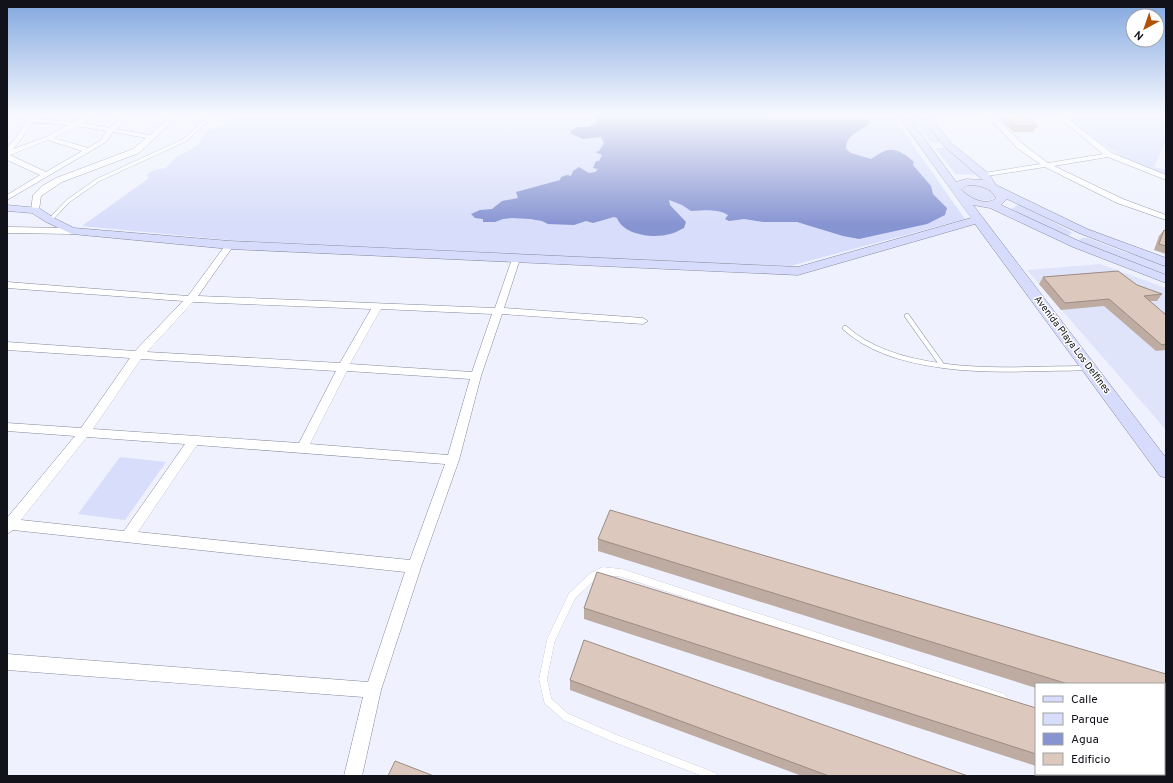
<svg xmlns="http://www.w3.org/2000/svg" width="1173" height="783" font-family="Overpass,sans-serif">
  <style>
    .built { fill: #dfe4fa }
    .green { fill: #d7ddfa }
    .water { fill: #8794d2 }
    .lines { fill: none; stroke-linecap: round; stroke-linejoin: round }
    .lane-far2-casing { stroke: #83889a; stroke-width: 4 }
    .lane-far1-casing { stroke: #83889a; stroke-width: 5.5 }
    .lane-casing { stroke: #83889a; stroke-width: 8 }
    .street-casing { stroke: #83889a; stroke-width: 1 }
    .secondary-casing { stroke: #83889a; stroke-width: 1 }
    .lane-far2 { stroke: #fff; stroke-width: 3.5 }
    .lane-far1 { stroke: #fff; stroke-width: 4.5 }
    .lane { stroke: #fff; stroke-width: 8 }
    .street { fill: #fff; fill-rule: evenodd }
    .secondary { fill: #d7dcfd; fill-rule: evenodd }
    .wall { fill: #beaca3 }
    .building { fill: #ddc8bd; stroke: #9b8c84 }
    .labels { text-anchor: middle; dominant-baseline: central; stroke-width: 3; stroke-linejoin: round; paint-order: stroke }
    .street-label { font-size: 10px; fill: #12131a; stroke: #fff }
  </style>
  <rect width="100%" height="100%" fill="#eff2fe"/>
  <!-- built -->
  <path class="built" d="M 1100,264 L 1166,288 L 1166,430 L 1027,270 Z"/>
  <!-- green -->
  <path class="green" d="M 244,115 L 892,115 L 965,219 L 790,266 L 330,246 L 229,240 L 82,226 L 149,178 L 147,175 C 153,169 158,169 166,168 L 176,157 L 197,146 L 206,132 Z
    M 905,115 L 920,115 L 940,142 L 937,143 L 930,142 L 919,128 L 911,123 Z
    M 1066,115 L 1166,115 L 1166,140 L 1154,167 L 1166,170 L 1166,175 L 1124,158 L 1085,133 Z
    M 935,148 L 947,148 L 978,175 L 955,174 Z
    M 968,185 C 979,184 990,187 996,196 L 991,200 C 980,202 969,199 962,190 L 964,186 Z
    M 1019,204 L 1070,231 L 1072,233 L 1066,237 L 1010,210 Z
    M 1082,238 L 1088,238 L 1124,252 L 1138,255 L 1166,264 L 1166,276 L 1080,243 L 1079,240 Z
    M 120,457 L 166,462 L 125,520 L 78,514 Z"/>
  <!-- water -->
  <path class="water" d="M 594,115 L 764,115 L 773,119 L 866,119 L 871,122 C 862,132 846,133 846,149 L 851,153 L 871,159 C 876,156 882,151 888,150 C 897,148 908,156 914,162 L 913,165 L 931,186 L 933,194 L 947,208 L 945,215 L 927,224 L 859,239 L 843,236 L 797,222 L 763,222 L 744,219 L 729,221 L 725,219 L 728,215 C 716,208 703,211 691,211 L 682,205 L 669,200 L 670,205 L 686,222 L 684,228 C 679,230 675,233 670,234 C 654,239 623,235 617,218 L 614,217 L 593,223 L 586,221 L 574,225 L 548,224 L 542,221 L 530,219 L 512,218 L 503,219 L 495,222 L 483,222 L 483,219 L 475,218 L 471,214 L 480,210 L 492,209 L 502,201 L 518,198 L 516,192 L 560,180 L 561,177 L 567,175 L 571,176 L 573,171 L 579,167 L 589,173 L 595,172 L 598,169 L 593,168 L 596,161 L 599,161 L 602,155 L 595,152 L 599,151 L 604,143 L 601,137 L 583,139 L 571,134 L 570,130 L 574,130 L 575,127 L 588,127 L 596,123 L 597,119 L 594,119 L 593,116 L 595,116 Z"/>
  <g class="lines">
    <defs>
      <path id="lane-far2" d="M 50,220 L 68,201 L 98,180 L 185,140 L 212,115"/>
      <path id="lane-far1" d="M 907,316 L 942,365
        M 845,328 C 901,379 1015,369 1087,368"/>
      <path id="lane" d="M 713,776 L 614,738 L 566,717 L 548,701 L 543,679 L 551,640 L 572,596 L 592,577 L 603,571 L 622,573 L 1002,697"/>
      <path id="street" d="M 10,115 L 20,115 L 29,118 L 33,115 L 39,115 L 37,119 L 75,122 L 88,115 L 96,115 L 83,123 L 109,128 L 124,115 L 131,115 L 116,129 L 150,135 L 172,115 L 179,115 L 139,153 L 62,182 L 41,196 L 39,210 L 35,212 L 31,210 L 33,195 L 42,186 L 56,178 L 133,149 L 146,138 L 113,132 L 106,142 L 7,200 L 7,195 L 40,175 L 7,160 L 7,148 L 17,136 L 26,121 ZM 32,122 L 68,125 L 46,137 L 13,149 L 22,138 ZM 77,126 L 107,131 L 101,140 L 88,148 L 54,138 ZM 48,140 L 82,151 L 46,172 L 10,155 Z
        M 987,115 L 994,115 L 1023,144 L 1048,163 L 1103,154 L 1056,115 L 1063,115 L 1112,153 L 1166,175 L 1166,180 L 1108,157 L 1054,166 L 1123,199 L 1166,215 L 1166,220 L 1117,203 L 1045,167 L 981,177 L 981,173 L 984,173 L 1040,164 L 1017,148 Z
        M 7,227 L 72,228 L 76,231 L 72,234 L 7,233 Z
        M 230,242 L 234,245 L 198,296 L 495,308 L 512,259 L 516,256 L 520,259 L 504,308 L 643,318 L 648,321 L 643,324 L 502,314 L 481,376 L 459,460 L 421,567 L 381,690 L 362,776 L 344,776 L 363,697 L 7,670 L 7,654 L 368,682 L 405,572 L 13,530 L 7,534 L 7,518 L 75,436 L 7,431 L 7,423 L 81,428 L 130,358 L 7,350 L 7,342 L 135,351 L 183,301 L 7,288 L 7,282 L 188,296 L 227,243 ZM 193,302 L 371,309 L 340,363 L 147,352 ZM 381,309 L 492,314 L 472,372 L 350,364 ZM 141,359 L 336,371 L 299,443 L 93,429 ZM 347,371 L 470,379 L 448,455 L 310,444 ZM 87,437 L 185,444 L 124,531 L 21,520 ZM 197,445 L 445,464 L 410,560 L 138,532 Z"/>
      <path id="secondary" d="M 898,115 L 907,115 L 956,182 L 966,179 L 983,180 L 945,147 L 919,115 L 928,115 L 951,143 L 988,173 L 996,185 L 1000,187 L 1087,229 L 1166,258 L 1166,266 L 1162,265 L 1079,233 L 1007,199 L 1001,205 L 1081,242 L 1166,275 L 1166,283 L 1073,247 L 990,208 L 973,205 L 1166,458 L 1166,478 L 1160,476 L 975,224 L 798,275 L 230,249 L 72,234 L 46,222 L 32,213 L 7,211 L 7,205 L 39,208 L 54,218 L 74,228 L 230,241 L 798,267 L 971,218 ZM 968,185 C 978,185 991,187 996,198 C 987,207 968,198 961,189 Z"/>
    </defs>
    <!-- lane-far2 casing -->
    <use href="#lane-far2" class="lane-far2-casing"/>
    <!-- lane-far1 casing -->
    <use href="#lane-far1" class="lane-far1-casing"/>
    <!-- lane casing -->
    <use href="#lane" class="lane-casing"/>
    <!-- street casing -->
    <use href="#street" class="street-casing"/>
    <!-- secondary casing -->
    <use href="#secondary" class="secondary-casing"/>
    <!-- lane-far2 -->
    <use href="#lane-far2" class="lane-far2"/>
    <!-- lane-far1 -->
    <use href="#lane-far1" class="lane-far1"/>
    <!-- lane -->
    <use href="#lane" class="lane"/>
    <!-- street -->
    <use href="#street" class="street"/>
    <!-- secondary -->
    <use href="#secondary" class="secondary"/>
  </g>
  <!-- wall -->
  <path class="wall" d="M 996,115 L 1028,115 L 1037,126 L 1033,132 L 1013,132 Z
    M 1164,230 L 1166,231 L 1166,254 L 1154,250 L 1159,236 Z
    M 1043,277 L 1137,285 L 1162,294 L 1157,301 L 1150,301 L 1166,315 L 1166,350 L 1156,351 L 1104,306 L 1061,310 L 1039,284 Z
    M 598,539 L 1166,674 L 1166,727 L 1164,728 L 1164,684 L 1036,684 L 1036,688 L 598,551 Z
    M 584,608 L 1036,708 L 1036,766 L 584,619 Z
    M 570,680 L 968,776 L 802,776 L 570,690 Z
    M 1060,774 L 1164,774 L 1166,776 L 1066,776 Z"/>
  <!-- building -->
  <path class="building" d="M 1005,115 L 1028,115 L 1037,126 L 1016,126 Z
    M 1164,230 L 1166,231 L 1166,246 L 1159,244 Z
    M 1118,271 L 1137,285 L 1162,294 L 1144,296 L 1166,315 L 1166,344 L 1162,345 L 1109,299 L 1065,303 L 1043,277 Z
    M 610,510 L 1166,674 L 1166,714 L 1164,713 L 1164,684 L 1068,684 L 598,539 Z
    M 597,572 L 1036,708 L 1036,754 L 584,608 Z
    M 584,640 L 968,776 L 829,776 L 570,680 Z
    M 1164,748 L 1166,748 L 1166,776 L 1105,776 L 1099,774 L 1164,774 Z
    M 395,761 L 434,776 L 388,776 Z"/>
  <!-- sky -->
  <linearGradient id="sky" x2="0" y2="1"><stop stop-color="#81a7df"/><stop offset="0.51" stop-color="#f8f9ff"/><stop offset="1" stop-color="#f8f9ff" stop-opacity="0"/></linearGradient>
  <rect width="1173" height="225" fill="url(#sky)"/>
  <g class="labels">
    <!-- street labels -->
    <g class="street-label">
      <text transform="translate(1072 345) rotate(53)">Avenida Playa Los Delfines</text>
    </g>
  </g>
  <!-- border -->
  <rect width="1173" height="783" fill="none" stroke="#12131a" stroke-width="16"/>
  <!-- legend -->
  <rect x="1035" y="683" width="130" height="92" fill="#ffffff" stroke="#a0a1a3"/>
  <rect x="1043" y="696" width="20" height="6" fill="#d7dcfd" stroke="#a0a1a3"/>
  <text x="1071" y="703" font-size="12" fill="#12131a">Calle</text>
  <rect x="1043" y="713" width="20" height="12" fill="#d7ddfa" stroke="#a0a1a3"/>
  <text x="1071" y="723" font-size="12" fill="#12131a">Parque</text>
  <rect x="1043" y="733" width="20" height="12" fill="#8794d2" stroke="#a0a1a3"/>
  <text x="1071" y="743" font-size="12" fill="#12131a">Agua</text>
  <rect x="1043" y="753" width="20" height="12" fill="#ddc8bd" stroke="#a0a1a3"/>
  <text x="1071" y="763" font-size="12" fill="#12131a">Edificio</text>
  <!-- north arrow -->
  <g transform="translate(1145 28) rotate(220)"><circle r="19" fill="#ffffff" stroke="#a0a1a3"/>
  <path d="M0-3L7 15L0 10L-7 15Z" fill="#b05106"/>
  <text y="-6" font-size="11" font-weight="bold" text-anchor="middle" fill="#12131a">N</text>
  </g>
</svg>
